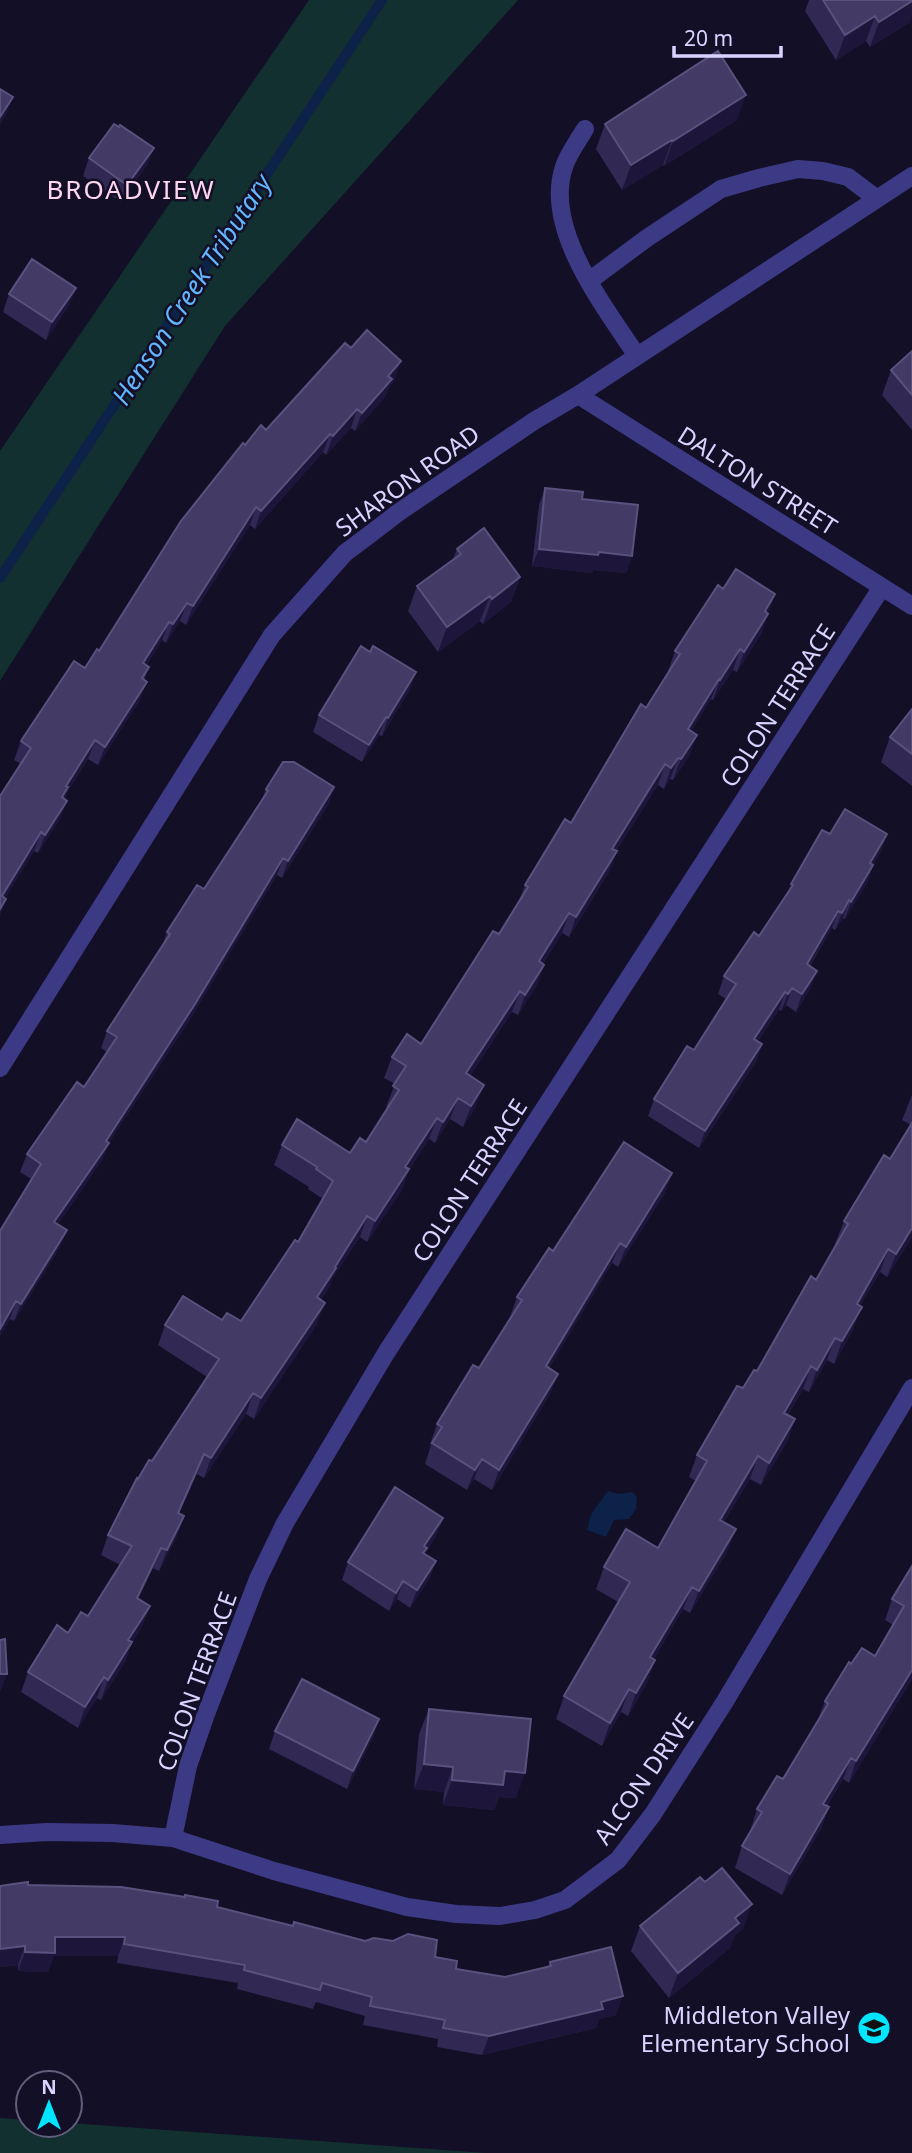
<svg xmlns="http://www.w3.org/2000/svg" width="912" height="2153" font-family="'Noto Sans',sans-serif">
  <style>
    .green { fill: #12302f }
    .water { fill: #0c2248 }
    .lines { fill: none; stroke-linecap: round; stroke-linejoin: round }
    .stream { stroke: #0c2248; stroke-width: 10 }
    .minor { stroke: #3d3a85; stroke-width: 18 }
    .wall { fill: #312854 }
    .shaded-wall { fill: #1d163a }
    .building { fill: #433a66; stroke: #5a527e; stroke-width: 2 }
    .labels { text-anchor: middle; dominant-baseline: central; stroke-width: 5; stroke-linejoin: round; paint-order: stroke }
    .street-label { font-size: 24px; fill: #d9d4ff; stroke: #130f26 }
    .poi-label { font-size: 24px; fill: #d9d4ff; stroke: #130f26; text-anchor: end }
    .neighbourhood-label { font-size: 26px; letter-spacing: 2px; fill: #ffd6f0; stroke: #130f26 }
    .water-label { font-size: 26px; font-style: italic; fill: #62b6ff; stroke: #130f26 }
  </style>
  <rect width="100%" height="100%" fill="#130f26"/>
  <!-- green -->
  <path class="green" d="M 309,0 L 518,0 L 225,326 L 0,681 L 0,451 Z
    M 0,2118 L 28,2120 L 28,2125 L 70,2123 L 486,2153 L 0,2153 Z"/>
  <!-- water -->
  <path class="water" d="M 608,1491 L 618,1494 L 632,1492 L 637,1497 L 636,1509 L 629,1519 L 614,1520 L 606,1537 L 587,1530 L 591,1514 Z"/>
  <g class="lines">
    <!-- stream -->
    <path class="stream" d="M 0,578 L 382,0"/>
    <!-- minor -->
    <path class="minor" d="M 585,129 C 578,141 568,154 564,167 C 543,229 605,307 637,356
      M 589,281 L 647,238 L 721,189 L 759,178 L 798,169 L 823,171 L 848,177 L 877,199
      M 578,395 L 912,606
      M 0,1068 L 272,635 L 345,553 L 369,535 L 399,512 L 534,421 L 578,395 L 912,176
      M 0,1835 L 47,1832 L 113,1833 L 173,1838 L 274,1871 L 407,1907 L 456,1914 L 500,1916 L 535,1910 L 565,1900 L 618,1860 L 653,1814 L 724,1703 L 912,1388
      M 173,1838 L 188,1766 L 206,1714 L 258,1579 L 285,1523 L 386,1353 L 882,587"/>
  </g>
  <!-- wall -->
  <path class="wall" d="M 809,0 L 912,0 L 910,22 L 870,47 L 866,41 L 836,60 L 805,11 Z
    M 737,120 L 664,166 L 663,165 L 622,190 L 596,149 L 605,124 Z
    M 154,148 L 147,165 L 121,202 L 83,176 L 89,158 Z
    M 76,288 L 69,305 L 46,340 L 3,312 L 9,294 Z
    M 351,348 L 395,380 L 390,385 L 385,397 L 355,431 L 351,428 L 326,455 L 323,452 L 255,529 L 250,525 L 186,625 L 180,621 L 166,643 L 162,640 L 146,666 L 149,667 L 144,680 L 140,700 L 98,765 L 88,759 L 66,794 L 60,819 L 38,853 L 34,851 L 5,898 L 21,764 L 14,760 L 21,741 L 99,651 L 245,445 L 266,430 Z
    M 912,351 L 912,430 L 882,395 L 891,370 Z
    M 545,488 L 582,499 L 632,556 L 626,573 L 593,570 L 592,573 L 532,566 L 539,505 Z
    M 457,549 L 520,577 L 511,602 L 483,624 L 480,621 L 438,652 L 408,611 L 417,586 L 452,561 Z
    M 723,589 L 775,594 L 761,634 L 737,672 L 733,670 L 713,700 L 711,699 L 691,731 L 690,755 L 673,780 L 670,779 L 664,789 L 658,785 L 616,851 L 617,851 L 609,872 L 569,937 L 562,933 L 543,964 L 544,965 L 537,985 L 518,1015 L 512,1012 L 470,1076 L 476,1106 L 463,1127 L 450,1119 L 435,1143 L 429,1139 L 409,1170 L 402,1190 L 367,1242 L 360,1237 L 332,1279 L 329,1288 L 321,1300 L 317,1324 L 254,1419 L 246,1414 L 204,1478 L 197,1474 L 179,1513 L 184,1516 L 177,1536 L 159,1571 L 153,1568 L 138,1599 L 150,1606 L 142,1626 L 132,1643 L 125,1662 L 101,1700 L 97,1698 L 78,1728 L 21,1692 L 28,1672 L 68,1633 L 88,1616 L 120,1565 L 101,1555 L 108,1535 L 138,1479 L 152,1461 L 207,1377 L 158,1345 L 165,1325 L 222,1320 L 241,1321 L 298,1242 L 323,1199 L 308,1189 L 309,1187 L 274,1165 L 282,1145 L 350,1153 L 366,1142 L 388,1108 L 386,1107 L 395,1084 L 384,1078 L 392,1057 L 421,1044 L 499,934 L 518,903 L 525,885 L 571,823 L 669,672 L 668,671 L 675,651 Z
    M 370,652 L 416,672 L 410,689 L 382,736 L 379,735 L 362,762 L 313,732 L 319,715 Z
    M 912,709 L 912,786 L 881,762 L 890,737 Z
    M 334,787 L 328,805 L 282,878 L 277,875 L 189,1021 L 108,1144 L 102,1160 L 58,1224 L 60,1247 L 14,1321 L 10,1319 L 0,1336 L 0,1231 L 31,1179 L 20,1172 L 27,1154 L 84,1087 L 107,1052 L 101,1048 L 107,1031 L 162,946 L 167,932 L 204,889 L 261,801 L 266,789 Z
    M 830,834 L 887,834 L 881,851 L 873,865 L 867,883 L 845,919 L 843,918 L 835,930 L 832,928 L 810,966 L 811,988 L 796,1012 L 786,1005 L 781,1011 L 779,1010 L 758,1041 L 762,1044 L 756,1062 L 699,1148 L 648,1116 L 654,1099 L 694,1050 L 726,999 L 718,994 L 724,976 L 759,936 L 788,892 L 791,884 Z
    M 912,1095 L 912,1237 L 887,1277 L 880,1272 L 860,1306 L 853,1330 L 834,1364 L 827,1360 L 809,1392 L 803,1389 L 788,1415 L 795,1419 L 787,1442 L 761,1485 L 750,1479 L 724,1522 L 727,1552 L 690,1613 L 683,1609 L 654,1659 L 655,1660 L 647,1683 L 628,1716 L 621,1712 L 602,1746 L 556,1719 L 564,1696 L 618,1602 L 596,1589 L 604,1567 L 658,1548 L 696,1481 L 689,1477 L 697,1455 L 743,1388 L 757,1371 L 816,1280 L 836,1245 L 835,1244 L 844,1221 L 890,1159 L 911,1125 L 902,1120 Z
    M 672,1173 L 665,1193 L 618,1267 L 612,1263 L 549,1368 L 558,1374 L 550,1394 L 492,1490 L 474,1479 L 467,1490 L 425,1464 L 431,1445 L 430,1444 L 437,1424 L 479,1368 L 511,1318 L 510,1317 L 517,1297 L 553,1251 Z
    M 443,1518 L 436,1536 L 425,1554 L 436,1561 L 429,1579 L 410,1608 L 397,1599 L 389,1611 L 342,1580 L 348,1562 Z
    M 912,1566 L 912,1679 L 849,1783 L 843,1779 L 827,1806 L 829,1807 L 821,1829 L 782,1895 L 735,1868 L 742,1846 L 751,1832 L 750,1831 L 757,1809 L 783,1779 L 818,1720 L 825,1701 L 851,1664 L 875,1656 L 893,1625 L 885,1620 L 892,1599 Z
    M 429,1709 L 516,1798 L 499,1797 L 494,1810 L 443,1805 L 444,1792 L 414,1789 L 419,1734 Z
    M 379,1719 L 373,1737 L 347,1789 L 269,1749 L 275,1731 Z
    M 705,1882 L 743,1929 L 735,1935 L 730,1948 L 669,1998 L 631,1951 L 640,1926 Z
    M 28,1885 L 184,1897 L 185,1895 L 217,1907 L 293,1926 L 365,1941 L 435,1957 L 456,1969 L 505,1977 L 548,1966 L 550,1962 L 616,2015 L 599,2019 L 596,2028 L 482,2055 L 437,2047 L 438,2039 L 363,2025 L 365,2016 L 316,2002 L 313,2009 L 237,1989 L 238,1983 L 117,1963 L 118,1956 L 54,1956 L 48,1972 L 18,1971 L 18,1965 L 0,1967 L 0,1886 Z"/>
  <!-- shaded-wall -->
  <path class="shaded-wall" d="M 912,0 L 912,15 L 910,22 L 870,47 L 879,22 Z
    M 875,16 L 866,41 L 836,60 L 845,35 Z
    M 746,95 L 737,120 L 664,166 L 673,141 Z
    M 13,97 L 6,115 L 0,125 L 0,117 Z
    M 672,140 L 663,165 L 622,190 L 631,165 Z
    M 154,148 L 147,165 L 121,202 L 127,185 Z
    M 76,288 L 69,305 L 46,340 L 52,322 Z
    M 401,361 L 395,380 L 390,385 L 385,397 L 355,431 L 362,413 L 388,376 Z
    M 357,409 L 351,428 L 326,455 L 333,436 Z
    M 330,434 L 323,452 L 255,529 L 261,511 Z
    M 256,507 L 250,525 L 186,625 L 193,606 Z
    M 539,549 L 599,552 L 632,556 L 626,573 L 593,570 L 592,573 L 532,566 Z
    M 520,577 L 511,602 L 483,624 L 492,599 Z
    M 775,594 L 761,634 L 737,672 L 744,652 L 765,611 Z
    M 490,596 L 480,621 L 438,652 L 447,627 Z
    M 187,603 L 180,621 L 166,643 L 173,624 Z
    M 169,622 L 162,640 L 136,682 L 143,663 Z
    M 740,649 L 733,670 L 713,700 L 720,680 Z
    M 416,672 L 410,689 L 382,736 L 388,718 Z
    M 719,679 L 711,699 L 680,749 L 688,729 Z
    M 147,682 L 140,700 L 98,765 L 105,747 Z
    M 386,717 L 379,735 L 362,762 L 369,745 Z
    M 697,735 L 690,755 L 673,780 L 681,759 Z
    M 95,740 L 88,759 L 66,794 L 61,806 L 55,816 L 66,786 Z
    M 678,758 L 670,779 L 664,789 L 671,768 Z
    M 665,764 L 658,785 L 604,869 L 612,849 Z
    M 334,787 L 328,805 L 282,878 L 288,861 Z
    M 67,801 L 60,819 L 38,853 L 45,835 Z
    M 41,832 L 34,851 L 0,906 L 2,896 Z
    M 887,834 L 881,851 L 872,866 L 873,865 L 867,883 L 845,919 L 851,902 L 870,863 Z
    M 617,851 L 609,872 L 569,937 L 576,917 Z
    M 283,858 L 277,875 L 189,1021 L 108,1144 L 102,1160 L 48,1239 L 54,1222 Z
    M 6,899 L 0,917 L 0,909 Z
    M 849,900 L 843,918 L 835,930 L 842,913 Z
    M 838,911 L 832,928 L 800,981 L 807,964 Z
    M 569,913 L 562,933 L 531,982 L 539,961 Z
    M 544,965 L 537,985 L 518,1015 L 525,995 Z
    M 817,971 L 811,988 L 796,1012 L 802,994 Z
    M 792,988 L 786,1005 L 781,1011 L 788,994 Z
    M 520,991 L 512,1012 L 458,1094 L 466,1073 Z
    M 785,992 L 779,1010 L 748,1057 L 754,1039 Z
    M 762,1044 L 756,1062 L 699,1148 L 705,1131 Z
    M 484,1085 L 476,1106 L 463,1127 L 471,1106 Z
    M 458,1098 L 450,1119 L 435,1143 L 443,1122 Z
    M 437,1118 L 429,1139 L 409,1170 L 402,1190 L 367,1242 L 375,1221 L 405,1167 Z
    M 672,1173 L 665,1193 L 618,1267 L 626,1247 Z
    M 367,1216 L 360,1237 L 332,1279 L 329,1288 L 309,1318 L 317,1297 Z
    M 912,1228 L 912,1237 L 887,1277 L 896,1254 Z
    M 67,1230 L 60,1247 L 14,1321 L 21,1304 Z
    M 620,1243 L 612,1263 L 538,1386 L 546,1366 Z
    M 888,1249 L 880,1272 L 848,1327 L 857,1304 Z
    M 16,1301 L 10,1319 L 0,1336 L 0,1329 Z
    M 325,1303 L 317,1324 L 254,1419 L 261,1398 Z
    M 862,1307 L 853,1330 L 834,1364 L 842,1341 Z
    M 835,1338 L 827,1360 L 809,1392 L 817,1370 Z
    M 811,1366 L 803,1389 L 776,1435 L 784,1413 Z
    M 558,1374 L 550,1394 L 492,1490 L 499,1470 Z
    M 253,1393 L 246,1414 L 204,1478 L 211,1458 Z
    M 795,1419 L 787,1442 L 761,1485 L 769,1463 Z
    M 204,1454 L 197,1474 L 170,1533 L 178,1513 Z
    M 758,1456 L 750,1479 L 712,1542 L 720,1520 Z
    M 482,1459 L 474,1479 L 467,1490 L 475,1470 Z
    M 184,1516 L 177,1536 L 159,1571 L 167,1550 Z
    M 443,1518 L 436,1536 L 425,1554 L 420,1565 L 424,1546 Z
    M 736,1529 L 727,1552 L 690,1613 L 699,1591 Z
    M 161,1548 L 153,1568 L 129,1618 L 137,1598 Z
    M 436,1561 L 429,1579 L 410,1608 L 417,1590 Z
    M 403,1581 L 397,1599 L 389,1611 L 396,1593 Z
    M 692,1587 L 683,1609 L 642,1680 L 650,1657 Z
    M 150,1606 L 142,1626 L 132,1643 L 125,1662 L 101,1700 L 108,1680 L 128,1640 Z
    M 655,1660 L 647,1683 L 628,1716 L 636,1693 Z
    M 912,1670 L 912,1679 L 849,1783 L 856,1761 Z
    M 0,1674 L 7,1674 L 1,1691 L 0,1691 Z
    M 104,1677 L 97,1698 L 78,1728 L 85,1707 Z
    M 629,1689 L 621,1712 L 602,1746 L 610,1723 Z
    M 379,1719 L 373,1737 L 347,1789 L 353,1771 Z
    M 851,1758 L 843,1779 L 815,1825 L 823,1804 Z
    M 424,1764 L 453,1767 L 444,1792 L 414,1789 Z
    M 505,1771 L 525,1773 L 516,1798 L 499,1797 L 494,1810 L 443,1805 L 452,1780 Z
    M 829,1807 L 821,1829 L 782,1895 L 790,1874 Z
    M 752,1904 L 743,1929 L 735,1935 L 730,1948 L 669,1998 L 678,1973 L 735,1918 Z
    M 55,1937 L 125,1937 L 118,1956 L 54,1956 L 48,1972 L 18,1971 L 25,1952 Z
    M 25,1946 L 18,1965 L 0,1967 L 0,1949 Z
    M 623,1996 L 616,2015 L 599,2019 L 596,2028 L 482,2055 L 489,2036 L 601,2002 Z"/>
  <!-- building -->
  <path class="building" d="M 823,0 L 912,0 L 912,1 L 879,22 L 875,16 L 845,35 Z
    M 718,51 L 746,95 L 673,141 L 672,140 L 631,165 L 605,124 Z
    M 0,89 L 13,97 L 0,117 Z
    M 114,124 L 119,127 L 120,125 L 154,148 L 127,185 L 89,158 Z
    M 32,259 L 76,288 L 52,322 L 9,294 Z
    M 367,330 L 401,361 L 388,376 L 392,379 L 362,413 L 357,409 L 333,436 L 330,434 L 261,511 L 256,507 L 193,606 L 187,603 L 173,624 L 169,622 L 143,663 L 149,667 L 142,678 L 147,682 L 105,747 L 95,740 L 66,786 L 68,787 L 62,797 L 67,801 L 45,835 L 41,832 L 2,896 L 6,899 L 0,909 L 0,796 L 31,748 L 21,741 L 74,661 L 85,668 L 97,649 L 99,651 L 181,521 L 243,443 L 245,445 L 261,425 L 266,430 L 345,343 L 351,348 Z
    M 912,351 L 912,395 L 891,370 Z
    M 545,488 L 583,492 L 582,499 L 638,505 L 632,556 L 599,552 L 598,555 L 539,549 Z
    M 484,528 L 520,577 L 492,599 L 490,596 L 447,627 L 417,586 L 461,554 L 457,549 Z
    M 736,569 L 775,594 L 765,611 L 768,614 L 744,652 L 740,649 L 720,680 L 719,679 L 688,729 L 697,735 L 681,759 L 678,758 L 671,768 L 665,764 L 612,849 L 617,851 L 576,917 L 569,913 L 539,961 L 544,965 L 525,995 L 520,991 L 466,1073 L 484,1085 L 471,1106 L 458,1098 L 443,1122 L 437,1118 L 405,1167 L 409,1169 L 375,1221 L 367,1216 L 335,1267 L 336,1268 L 317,1297 L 325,1303 L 261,1398 L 253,1393 L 211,1458 L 204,1454 L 178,1513 L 184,1516 L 167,1550 L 161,1548 L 137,1598 L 150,1606 L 128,1640 L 132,1642 L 108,1680 L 104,1677 L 85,1707 L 28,1672 L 57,1625 L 68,1633 L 81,1612 L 88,1616 L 132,1546 L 108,1535 L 137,1478 L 138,1479 L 149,1460 L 152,1461 L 219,1359 L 165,1325 L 183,1296 L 222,1320 L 227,1313 L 241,1321 L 295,1240 L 298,1242 L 333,1181 L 316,1169 L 317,1167 L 282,1145 L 297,1119 L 350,1153 L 360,1138 L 366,1142 L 399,1090 L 393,1086 L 406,1066 L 392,1057 L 407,1034 L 421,1044 L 493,931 L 499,934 L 528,887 L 525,885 L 565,819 L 571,823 L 641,704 L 646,708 L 680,654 L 675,651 L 718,585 L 723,589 Z
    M 361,646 L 370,652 L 373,646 L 416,672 L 388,718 L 386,717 L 369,745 L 319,715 Z
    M 912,709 L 912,754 L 890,737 Z
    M 283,762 L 294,762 L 334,787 L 288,861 L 283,858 L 195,1004 L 106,1141 L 109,1143 L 54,1222 L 67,1230 L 21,1304 L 16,1301 L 0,1329 L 0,1231 L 41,1164 L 27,1154 L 77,1082 L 84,1087 L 117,1037 L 107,1031 L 170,934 L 167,932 L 197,885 L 204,889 L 268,791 L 266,789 Z
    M 845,809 L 887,834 L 870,863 L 873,865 L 851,902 L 849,900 L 842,913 L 838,911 L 807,964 L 817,971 L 802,994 L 792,988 L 788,994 L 785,992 L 754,1039 L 762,1044 L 705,1131 L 654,1099 L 687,1046 L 694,1050 L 736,984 L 724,976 L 754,932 L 759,936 L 793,885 L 791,884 L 822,830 L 830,834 Z
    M 912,1123 L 912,1228 L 896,1254 L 888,1249 L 857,1304 L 862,1307 L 842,1341 L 835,1338 L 817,1370 L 811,1366 L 784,1413 L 795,1419 L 769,1463 L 758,1456 L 720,1520 L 736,1529 L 699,1591 L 692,1587 L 650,1657 L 655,1660 L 636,1693 L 629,1689 L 610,1723 L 564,1696 L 630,1582 L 604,1567 L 626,1529 L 658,1548 L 707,1461 L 697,1455 L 737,1386 L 743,1388 L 754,1370 L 757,1371 L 811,1276 L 816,1280 L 848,1224 L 844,1221 L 884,1155 L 890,1159 Z
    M 624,1142 L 672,1173 L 626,1247 L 620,1243 L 546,1366 L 558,1374 L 499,1470 L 482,1459 L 475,1470 L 432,1443 L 442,1427 L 437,1424 L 473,1365 L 479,1368 L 522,1300 L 517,1297 L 549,1248 L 553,1251 Z
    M 395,1487 L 443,1518 L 424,1546 L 427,1548 L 423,1553 L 436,1561 L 417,1590 L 403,1581 L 396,1593 L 348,1562 Z
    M 912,1566 L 912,1670 L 856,1761 L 851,1758 L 823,1804 L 829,1807 L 790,1874 L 742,1846 L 762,1812 L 757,1809 L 777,1776 L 783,1779 L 828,1704 L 825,1701 L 849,1662 L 851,1664 L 862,1648 L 875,1656 L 904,1606 L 892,1599 Z
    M 5,1639 L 7,1674 L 0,1674 L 0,1640 Z
    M 302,1679 L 379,1719 L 353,1771 L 275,1731 Z
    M 429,1709 L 531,1719 L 525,1773 L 505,1771 L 503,1785 L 452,1780 L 453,1767 L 424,1764 Z
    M 722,1868 L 752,1904 L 735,1918 L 739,1923 L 678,1973 L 640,1926 L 700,1877 L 705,1882 Z
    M 28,1882 L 28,1885 L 121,1887 L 185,1897 L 185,1895 L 218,1901 L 217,1907 L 293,1926 L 294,1922 L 365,1941 L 374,1938 L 393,1941 L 408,1934 L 437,1940 L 435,1957 L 457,1961 L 456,1969 L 505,1977 L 551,1966 L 550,1962 L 611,1947 L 623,1996 L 601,2002 L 603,2009 L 489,2036 L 443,2028 L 445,2020 L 370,2006 L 372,1997 L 322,1983 L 320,1990 L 244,1970 L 245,1965 L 124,1944 L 125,1937 L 55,1937 L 55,1953 L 25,1952 L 25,1946 L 0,1949 L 0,1886 Z"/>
  <!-- icons -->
  <defs>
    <symbol id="school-disc" viewBox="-11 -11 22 22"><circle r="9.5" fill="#00e5ff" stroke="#130f26"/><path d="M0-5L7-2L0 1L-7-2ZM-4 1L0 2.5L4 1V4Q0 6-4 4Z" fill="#111"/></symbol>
  </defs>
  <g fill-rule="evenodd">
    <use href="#school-disc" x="855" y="2009" width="38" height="38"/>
  </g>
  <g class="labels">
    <!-- street labels -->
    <g class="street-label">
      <text transform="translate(407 480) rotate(-36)">SHARON ROAD</text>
      <text transform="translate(758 480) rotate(32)">DALTON STREET</text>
      <text transform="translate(777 705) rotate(-57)">COLON TERRACE</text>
      <text transform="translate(469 1180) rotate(-57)">COLON TERRACE</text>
      <text transform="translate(196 1681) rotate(-70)">COLON TERRACE</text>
      <text transform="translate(643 1778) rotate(-55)">ALCON DRIVE</text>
    </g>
    <!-- poi labels -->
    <g class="poi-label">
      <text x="850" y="2014">Middleton Valley<tspan x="850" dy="28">Elementary School</tspan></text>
    </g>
    <!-- neighbourhood labels -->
    <g class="neighbourhood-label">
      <text x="131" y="189">BROADVIEW</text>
    </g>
    <!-- water labels -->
    <g class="water-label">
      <text transform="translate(191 289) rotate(-57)">Henson Creek Tributary</text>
    </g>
  </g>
  <!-- north arrow -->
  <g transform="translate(49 2104)"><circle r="33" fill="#130f26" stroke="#625e7d" stroke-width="2"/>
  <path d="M0-5L12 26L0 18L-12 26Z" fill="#00e5ff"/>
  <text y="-10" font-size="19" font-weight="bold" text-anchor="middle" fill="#d9d4ff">N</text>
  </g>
  <!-- scale -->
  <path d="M674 46v10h107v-10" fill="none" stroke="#d9d4ff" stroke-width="3.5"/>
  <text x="684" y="46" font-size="21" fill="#d9d4ff" stroke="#130f26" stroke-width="5" paint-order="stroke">20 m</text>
</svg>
